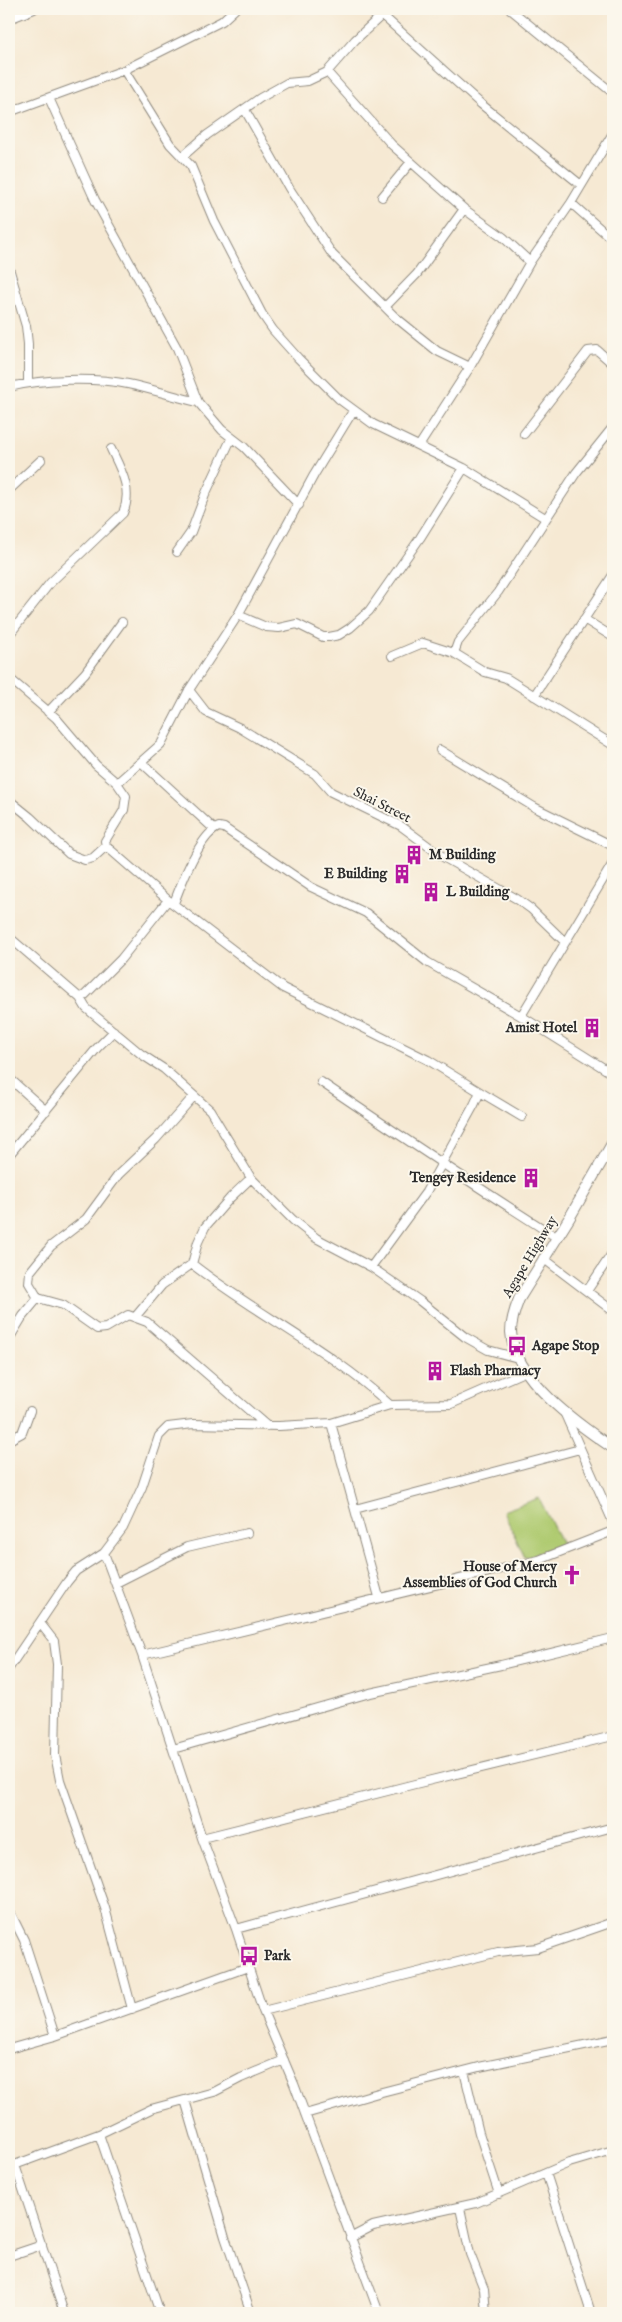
<svg xmlns="http://www.w3.org/2000/svg" width="622" height="2322" font-family="'IM FELL English',serif">
  <style>
    .green { fill: #afca70; stroke: #6d7a4e }
    .lines { fill: none; stroke-linecap: round; stroke-linejoin: round }
    .minor-casing { stroke: #908a7f; stroke-width: 10 }
    .tertiary-casing { stroke: #908a7f; stroke-width: 12 }
    .minor { stroke: #fff; stroke-width: 8 }
    .tertiary { stroke: #fff; stroke-width: 10 }
    .labels { text-anchor: middle; dominant-baseline: central; stroke-width: 4; stroke-linejoin: round; paint-order: stroke }
    .street-label { font-size: 14px; fill: #2b2b2b; stroke: #fbf7ec }
    .poi-label { font-size: 14px; font-weight: bold; fill: #2b2b2b; stroke: #fbf7ec; text-anchor: start }
  </style>
  <rect width="100%" height="100%" fill="#fbf7ec"/>
  <filter id="ink" filterUnits="userSpaceOnUse"><feTurbulence type="fractalNoise" baseFrequency=".02" numOctaves="2"/><feDisplacementMap in="SourceGraphic" scale="10" xChannelSelector="R" yChannelSelector="G"/><feConvolveMatrix kernelMatrix="1 2 1 2 8 2 1 2 1" color-interpolation-filters="sRGB"/></filter>
  <filter id="wash" filterUnits="userSpaceOnUse"><feTurbulence type="fractalNoise" baseFrequency=".0096" numOctaves="4" result="noise"/><feDisplacementMap in="SourceGraphic" scale="20" xChannelSelector="R" yChannelSelector="G"/><feGaussianBlur stdDeviation="1.12" result="paint"/><feColorMatrix in="noise" values="0 0 0 0 0 0 0 0 0 0 0 0 0 0 0 0 0 1.4 0 .05"/><feComposite in="paint" operator="in"/></filter>
  <g filter="url(#wash)">
    <rect width="100%" height="100%" fill="#f6e9d3"/>
    <!-- green -->
    <path class="green" d="M 539,1498 L 562,1544 L 525,1558 L 503,1511 Z"/>
  </g>
  <g filter="url(#ink)">
    <g class="lines">
      <defs>
        <path id="minor" d="M 510,9 L 613,93
          M 382,15 L 481,104 L 581,185
          M 9,19 L 34,9
          M 124,70 L 170,144 L 191,166 L 214,221 L 262,314 L 273,330 L 298,358 L 339,399 L 373,424 L 464,468 L 545,518
          M 327,72 L 392,145 L 464,209 L 503,237 L 530,262
          M 49,98 L 95,200 L 177,348 L 198,402 L 222,430 L 244,447 L 299,505
          M 245,110 L 289,188 L 332,254 L 394,316 L 437,351 L 470,367
          M 9,112 L 124,70 L 222,21 L 235,9
          M 182,157 L 207,135 L 260,98 L 287,83 L 308,81 L 327,72 L 355,40 L 382,15 L 387,9
          M 382,197 L 411,162
          M 571,203 L 613,240
          M 9,268 L 26,326 L 28,344 L 28,382
          M 385,307 L 417,274 L 464,209
          M 9,387 C 43,379 93,377 128,384 C 152,389 175,397 198,402
          M 613,427 L 576,473 L 498,592 L 458,642 L 454,653 L 485,672 L 506,678 L 613,745
          M 524,434 L 588,351 L 597,350 L 613,364
          M 419,446 L 470,367 L 530,262 L 571,203 L 613,133
          M 9,490 L 41,460
          M 177,552 L 191,532 L 205,495 L 231,439
          M 238,615 L 266,627 L 279,628 L 297,624 L 323,637 L 329,637 L 339,635 L 350,628 L 369,611 L 420,538 L 464,468
          M 584,619 L 613,637
          M 9,635 L 50,583 L 123,513 C 133,490 121,470 111,449
          M 392,656 L 423,643 L 454,653
          M 9,678 L 56,718 L 96,765 L 117,783 L 126,796 L 124,810 L 105,841 L 106,846 L 168,900 L 283,988 L 428,1060 L 480,1092 L 474,1105 L 426,1192 L 371,1267
          M 189,690 L 206,712 L 240,728 L 315,774 L 331,792 L 401,826 L 443,857 L 517,899 L 531,909 L 565,942
          M 534,696 L 613,575
          M 48,712 L 85,673 L 122,622
          M 440,750 L 534,807 L 613,846
          M 141,762 L 214,829
          M 117,783 L 161,744 L 189,690 L 238,615 L 314,475 L 353,411
          M 9,800 L 30,817 L 69,854 L 85,860 L 93,858 L 106,846
          M 174,903 C 181,884 200,834 219,827 L 224,828 L 311,887 L 366,913 L 427,962 L 521,1016 L 613,1074
          M 9,937 L 80,998 L 86,1008 L 141,1054 L 164,1069 L 210,1110 L 251,1178 L 293,1220 L 316,1238 L 371,1267 L 420,1301 L 465,1337 L 488,1350 L 518,1358
          M 80,998 L 85,995 L 121,959 L 168,900
          M 521,1016 L 613,863
          M 9,1078 L 46,1111
          M 321,1082 C 399,1135 477,1187 556,1237
          M 480,1092 L 522,1117
          M 194,1096 L 156,1139 L 119,1174 L 86,1219 L 51,1246 L 30,1272 L 29,1283 L 38,1298 L 63,1305 L 97,1329 L 106,1328 L 128,1315 L 147,1322 L 267,1426
          M 9,1155 L 97,1048 L 114,1031
          M 543,1258 L 613,1311
          M 192,1264 C 256,1314 330,1349 390,1405
          M 587,1291 L 613,1252
          M 136,1316 L 162,1285 L 192,1264 L 198,1242 L 205,1227 L 231,1197 L 251,1178
          M 9,1339 L 23,1316 L 38,1298
          M 564,1412 L 613,1522
          M 331,1423 L 379,1597
          M 9,1440 L 22,1433 L 30,1411
          M 355,1509 L 580,1449
          M 104,1553 L 142,1655 L 202,1838 L 236,1929 L 263,2011 L 294,2084 L 379,2313
          M 116,1583 L 187,1547 L 247,1533
          M 40,1623 L 54,1641 L 57,1664 L 55,1755 L 60,1780 L 105,1908 L 132,2009
          M 142,1655 L 539,1560 L 613,1531
          M 9,1668 L 67,1582 L 76,1571 L 104,1553 L 123,1528 L 142,1487 L 159,1436 L 168,1427 L 193,1424 L 279,1426 L 331,1423 L 390,1405 L 451,1404 L 526,1371
          M 173,1749 L 370,1693 L 501,1665 L 613,1638
          M 202,1838 L 415,1784 L 613,1736
          M 9,1910 L 24,1940 L 55,2036
          M 236,1929 L 613,1827
          M 263,2011 L 498,1952 L 538,1948 L 613,1922
          M 9,2049 L 55,2036 L 248,1967
          M 464,2071 L 479,2133 L 499,2194
          M 185,2100 L 225,2237 L 251,2313
          M 305,2114 L 378,2093 L 479,2067 L 613,2039
          M 99,2134 L 160,2313
          M 15,2165 L 64,2313
          M 9,2167 L 99,2134 L 151,2109 L 214,2092 L 241,2078 L 284,2060
          M 546,2173 L 591,2313
          M 460,2208 L 470,2254 L 484,2289 L 486,2313
          M 350,2238 L 373,2226 L 476,2203 L 569,2163 L 613,2150
          M 9,2256 L 42,2245"/>
        <path id="tertiary" d="M 613,1142 L 570,1217 L 519,1299 C 515,1309 511,1320 511,1332 C 514,1379 577,1424 613,1448"/>
      </defs>
      <!-- minor casing -->
      <use href="#minor" class="minor-casing"/>
      <!-- tertiary casing -->
      <use href="#tertiary" class="tertiary-casing"/>
      <!-- minor -->
      <use href="#minor" class="minor"/>
      <!-- tertiary -->
      <use href="#tertiary" class="tertiary"/>
    </g>
  </g>
  <!-- icons -->
  <defs>
    <symbol id="building-bare" viewBox="-9 -9 18 18"><path d="M-4-6H4V6H1V3H-1V6H-4ZM-2.5-4.3h1.7v1.8h-1.7ZM.8-4.3h1.7v1.8H.8ZM-2.5-1h1.7V.8h-1.7ZM.8-1h1.7V.8H.8Z" fill="#b5179e" stroke="#fbf7ec" stroke-width="2.5" paint-order="stroke"/></symbol>
    <symbol id="bus-bare" viewBox="-9 -9 18 18"><path d="M-5-6H5V4H4V6H2V4H-2V6H-4V4H-5ZM-3.5-4V0h7V-4ZM-3.5 1.2v1.5H-2V1.2ZM2 1.2v1.5H3.5V1.2Z" fill="#b5179e" stroke="#fbf7ec" stroke-width="2.5" paint-order="stroke"/></symbol>
    <symbol id="church-bare" viewBox="-9 -9 18 18"><path d="M-1.2-6h2.4v3.5h3.3v2.4h-3.3V6h-2.4V-.1h-3.3v-2.4h3.3Z" fill="#b5179e" stroke="#fbf7ec" stroke-width="2.5" paint-order="stroke"/></symbol>
  </defs>
  <g fill-rule="evenodd">
    <use href="#building-bare" x="400" y="841" width="28" height="28"/>
    <use href="#building-bare" x="388" y="860" width="28" height="28"/>
    <use href="#building-bare" x="417" y="878" width="28" height="28"/>
    <use href="#building-bare" x="578" y="1014" width="28" height="28"/>
    <use href="#building-bare" x="517" y="1164" width="28" height="28"/>
    <use href="#bus-bare" x="503" y="1332" width="28" height="28"/>
    <use href="#building-bare" x="421" y="1357" width="28" height="28"/>
    <use href="#church-bare" x="558" y="1561" width="28" height="28"/>
    <use href="#bus-bare" x="235" y="1942" width="28" height="28"/>
  </g>
  <g class="labels">
    <!-- street labels -->
    <g class="street-label">
      <text transform="translate(382 805) rotate(27)">Shai Street</text>
      <text transform="translate(530 1257) rotate(-59)">Agape Highway</text>
    </g>
    <!-- poi labels -->
    <g class="poi-label">
      <text x="429" y="855">M Building</text>
      <text x="387" y="874" text-anchor="end">E Building</text>
      <text x="446" y="892">L Building</text>
      <text x="577" y="1028" text-anchor="end">Amist Hotel</text>
      <text x="516" y="1178" text-anchor="end">Tengey Residence</text>
      <text x="532" y="1346">Agape Stop</text>
      <text x="450" y="1371">Flash Pharmacy</text>
      <text x="557" y="1567" text-anchor="end">House of Mercy<tspan x="557" dy="16">Assemblies of God Church</tspan></text>
      <text x="264" y="1956">Park</text>
    </g>
  </g>
  <!-- margin -->
  <rect width="622" height="2322" fill="none" stroke="#fbf7ec" stroke-width="30"/>
</svg>
